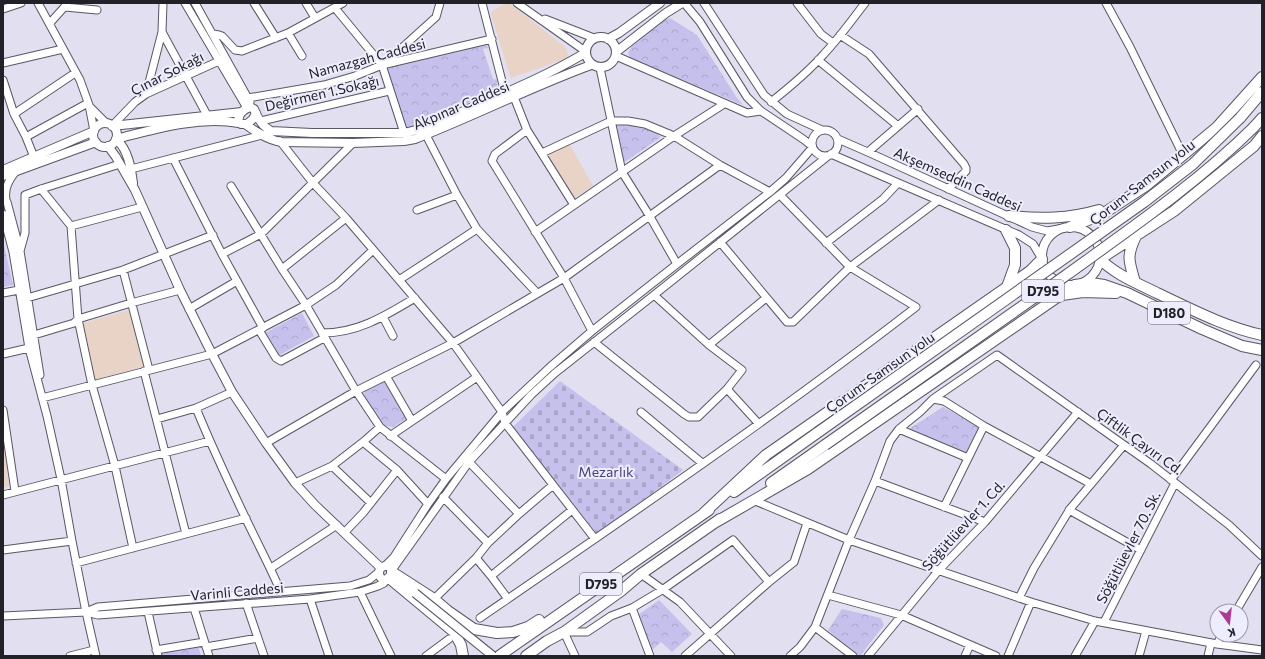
<svg xmlns="http://www.w3.org/2000/svg" width="1265" height="659" font-family="Commissioner,sans-serif">
  <style>
    .education { fill: #e9d3c7 }
    .cemetery { fill: url(#cemetery-stones) }
    .park { fill: url(#park-crowns) }
    .lines { fill: none; stroke-linecap: round; stroke-linejoin: round }
    .minor-casing { stroke: #595765; stroke-width: 9 }
    .major-casing { stroke: #595765; stroke-width: 10 }
    .highway-casing { stroke: #595765; stroke-width: 12 }
    .minor { stroke: #fff; stroke-width: 7 }
    .major { stroke: #fff; stroke-width: 8 }
    .highway { stroke: #fff; stroke-width: 10 }
    .major-bridge-casing { stroke: #595765; stroke-width: 10; stroke-linecap: butt }
    .highway-bridge-casing { stroke: #595765; stroke-width: 12; stroke-linecap: butt }
    .major-bridge { stroke: #fff; stroke-width: 8 }
    .highway-bridge { stroke: #fff; stroke-width: 10 }
    .labels { text-anchor: middle; dominant-baseline: central; stroke-width: 4; stroke-linejoin: round; paint-order: stroke }
    .shield { fill: #eeedfd; stroke: #5e5e67; stroke-width: 1 }
    .shield-label { font-size: 13px; font-weight: bold; fill: #212127 }
    .street-label { font-size: 14px; fill: #212127; stroke: #eeedfd }
    .park-label { font-size: 14px; fill: #4a3d7c; stroke: #eeedfd }
  </style>
  <defs>
    <pattern id="cemetery-stones" width="16" height="16" patternUnits="userSpaceOnUse"><rect width="16" height="16" fill="#c6c1ec"/><path d="M2 7V4a2 2 0 0 1 4 0v3zM10 15v-3a2 2 0 0 1 4 0v3z" fill="#aaa6ca"/></pattern>
    <pattern id="park-crowns" width="20" height="18" patternUnits="userSpaceOnUse"><rect width="20" height="18" fill="#c6c1ec"/><path d="M2 6a3 3 0 1 1 6 0M12 15a3 3 0 1 1 6 0" fill="none" stroke="#aaa6ca"/></pattern>
  </defs>
  <rect width="100%" height="100%" fill="#e1dff0"/>
  <!-- education -->
  <path class="education" d="M 505,4 L 510,4 L 565,47 L 568,53 L 568,57 L 565,59 L 511,78 L 510,76 L 491,14 L 492,11 Z
    M 569,143 L 593,186 L 572,199 L 547,156 L 547,153 Z
    M 129,310 L 145,366 L 95,380 L 83,323 Z
    M 3,436 L 9,486 L 3,488 Z"/>
  <!-- cemetery -->
  <path class="cemetery" d="M 560,381 L 683,470 L 598,535 L 513,427 Z"/>
  <!-- park -->
  <path class="park" d="M 670,18 L 697,35 L 737,98 L 743,105 L 630,58 L 628,53 L 632,46 L 663,20 Z
    M 481,43 L 487,44 L 488,48 L 483,49 L 493,79 L 497,80 L 497,88 L 494,91 L 424,124 L 405,130 L 386,68 Z
    M 615,126 C 627,123 651,128 661,137 L 625,162 L 623,161 Z
    M 3,241 L 13,285 L 3,287 Z
    M 302,313 L 314,336 L 278,356 L 265,333 Z
    M 385,381 L 408,418 L 393,427 L 382,425 L 364,395 L 365,391 Z
    M 943,407 L 979,427 L 966,453 L 909,429 Z
    M 659,600 L 692,634 L 672,652 L 661,642 L 651,651 L 638,615 Z
    M 842,609 L 881,618 L 884,625 L 860,656 L 855,656 L 828,630 Z
    M 198,645 L 201,656 L 161,656 L 160,654 Z"/>
  <g class="lines">
    <defs>
      <path id="minor" d="M 38,3 L 80,80 L 89,105 L 94,131
        M 185,3 L 247,108
        M 195,3 L 250,102
        M 254,3 L 276,38
        M 306,3 L 315,18
        M 482,3 L 505,93
        M 517,3 L 585,51
        M 704,3 L 764,95 L 787,114 L 822,130
        M 797,3 L 821,34 L 833,43
        M 1106,3 L 1130,47 L 1183,155
        M 685,4 L 700,22 L 747,97 L 761,111 L 803,139 L 812,146
        M 65,7 L 97,10
        M 335,8 L 382,65 L 404,133
        M 3,9 L 21,3
        M 545,19 L 594,38
        M 50,23 L 67,4
        M 162,32 L 207,115
        M 288,33 L 302,56
        M 213,34 L 219,35 L 222,36 L 235,50 L 242,51 L 288,33 L 343,3
        M 840,35 L 869,54 L 964,164 L 966,168 L 966,171 L 948,189
        M 616,56 L 747,113 L 761,111
        M 818,60 L 898,126
        M 3,63 L 63,49
        M 384,64 L 436,17 L 440,3
        M 600,68 L 622,172 L 649,215 L 677,264
        M 3,80 L 14,114 L 26,137 L 34,157
        M 146,94 L 162,32 L 163,3
        M 514,97 L 527,130 L 574,205
        M 248,98 L 324,85 L 355,76 L 382,65 L 492,39
        M 771,102 C 790,87 808,72 824,54 C 839,38 852,20 865,3
        M 89,106 L 106,123
        M 14,114 L 75,73
        M 261,121 L 389,91
        M 112,126 L 135,102 L 146,94 L 219,61
        M812 143a13 13 0 1 1 26 0a13 13 0 1 1-26 0Z
        M 527,130 L 495,154 L 492,161 L 564,278 L 592,331
        M 426,135 L 457,195 L 477,229 L 537,293
        M 26,137 L 88,103
        M 838,139 L 870,153 L 1032,227 L 1047,231 L 1070,227
        M 280,141 L 313,183 L 346,218 L 453,343 L 502,412 L 505,423 L 595,539
        M 868,152 L 918,109
        M 542,153 L 611,121 L 628,121 L 645,124 L 674,136 L 720,165 L 770,192
        M 831,154 L 1019,235 L 1033,244 L 1042,259
        M 173,158 L 222,254 L 263,328
        M 131,169 L 262,135
        M 231,186 L 282,269 L 306,305 L 356,391 L 380,427 L 446,479
        M 41,189 L 71,226 L 78,319 L 92,385 L 115,466 L 133,548
        M 3,196 L 7,202 L 20,251 L 40,375
        M 6,200 C 4,188 9,180 16,171
        M 417,210 L 457,195
        M 3,214 L 13,252 L 29,348 L 47,416 L 61,479 L 72,541 L 86,612 L 96,656
        M 71,226 L 142,207
        M 535,232 L 674,136 L 724,104
        M 720,242 L 787,322 L 793,322 L 850,267 L 939,200
        M 826,243 L 883,199 L 898,183
        M 20,251 L 25,233 L 25,195 L 41,189 L 120,164
        M 222,254 L 261,234 L 353,143
        M 282,269 L 346,218
        M 123,270 L 149,370
        M 399,280 L 477,229
        M 3,293 L 19,290
        M 27,298 L 123,270 L 213,235
        M 189,309 L 237,281
        M 383,317 L 393,336
        M 259,330 L 276,358 L 281,361 L 324,338
        M 322,333 C 358,333 385,316 415,298
        M 34,335 L 74,323 L 78,319 L 131,303 L 180,290
        M 594,342 L 684,414 L 689,417 L 698,417 L 727,389 L 742,370 L 709,345 L 654,295
        M 709,345 L 766,298
        M 3,354 L 29,348
        M 144,371 L 186,534
        M 386,376 L 412,421
        M 727,389 L 758,423
        M 42,398 L 212,354 L 306,305 L 336,285 L 373,250
        M 933,399 L 944,401 L 984,426 L 1091,484
        M 196,408 C 211,445 228,481 245,517 C 257,542 270,567 281,592
        M 3,410 L 15,491
        M 641,412 L 702,463
        M 157,419 L 196,408 L 232,392
        M 899,429 L 968,458
        M 390,436 L 477,377
        M 363,442 L 397,470 L 428,504
        M 266,443 L 356,391 L 453,343 L 564,278 L 720,165
        M 469,462 L 519,514
        M 332,466 L 371,503
        M 1171,480 L 1256,365
        M 875,481 L 890,441 L 899,429 L 920,412 L 933,399 L 997,355 L 1151,464 L 1229,525 L 1262,556
        M 295,483 L 332,466 L 363,442 L 380,427
        M 3,495 L 210,441
        M 443,497 L 488,543
        M 753,500 L 849,540 L 1031,602 L 1095,621 L 1217,644 L 1262,650
        M 944,507 L 984,426
        M 1069,510 L 1141,550
        M 345,532 L 363,513 L 397,470
        M 3,550 L 72,541
        M 476,558 L 491,576 L 508,599
        M 76,563 L 246,518
        M 385,566 L 394,557 L 428,504 L 446,479 L 502,412 L 550,367 L 592,331 L 677,264 L 770,192 L 786,178 L 812,148
        M 271,568 L 337,525
        M 392,570 L 469,462 L 531,395 L 555,373 L 654,295 L 828,156
        M 641,574 L 680,602 L 731,656
        M 491,576 L 572,510
        M 360,592 L 391,656
        M 828,595 L 901,615 L 996,656
        M 1019,598 L 1034,568 L 1070,509 L 1124,445
        M 310,599 L 329,656
        M 434,599 L 476,558 L 488,543 L 519,514 L 553,485
        M 246,603 L 264,656
        M 194,608 L 209,656
        M 632,608 L 650,656
        M 1236,611 L 1262,567
        M 86,612 L 98,607 L 350,586 L 369,580 L 379,572
        M 148,612 L 158,656
        M 3,616 L 86,612 L 98,615 L 310,599 L 360,592 L 378,586 L 384,583 L 387,579
        M 480,618 C 627,517 775,416 916,307 L 850,267 L 780,195
        M 1104,622 L 1175,483
        M 815,627 L 853,656
        M 1217,644 L 1222,635
        M 206,647 L 258,638
        M 156,650 L 204,642
        M 70,656 L 94,650
        M 426,656 L 449,639
        M 575,656 L 564,632 L 587,632 L 611,616 L 632,608 L 662,590 L 733,540 L 769,582
        M 685,656 L 769,582 L 794,562 L 807,523
        M 790,656 L 800,647 L 815,627 L 849,540 L 875,481 L 985,522
        M 868,656 L 939,570 L 985,522 L 1078,412
        M 965,656 L 970,645
        M 1008,656 L 1031,602
        M 1075,656 L 1095,621
        M 1139,656 L 1146,631
        M 1208,656 L 1211,643"/>
      <path id="major" d="M586 52a15 15 0 1 1 30 0a15 15 0 1 1-30 0Z
        M 608,39 L 619,33 L 660,3
        M 616,52 L 666,13 L 682,3
        M 256,113 L 253,119 L 247,124 L 241,124 L 239,123 C 237,115 242,110 250,107 L 254,109 C 257,117 263,127 271,131 L 312,133 L 404,133 C 429,128 452,116 475,106 C 512,90 550,74 585,53
        M93 135a12 12 0 1 1 24 0a12 12 0 1 1-24 0Z
        M 245,124 C 256,132 268,140 282,142 L 353,143 L 404,141 L 415,139 C 474,116 531,87 591,65
        M 112,126 L 242,112
        M 116,139 C 155,129 198,116 239,123
        M 116,139 C 128,149 131,168 133,183
        M 108,146 L 116,157 L 135,190 L 180,290 L 212,354 L 232,392 L 266,443 L 295,483 L 315,505 L 381,568
        M 3,170 L 94,131
        M 3,176 L 96,142
        M1042 256a29 29 0 1 1 58 0a29 29 0 1 1-58 0Z
        M379 573a7 7 0 1 1 14 0a7 7 0 1 1-14 0Z"/>
      <path id="highway" d="M 1240,118 L 1262,92
        M 1253,128 L 1262,118
        M 1262,136 L 1254,146 L 1174,211 L 1100,259 C 1116,275 1137,283 1157,293 C 1191,309 1225,327 1262,335
        M 1009,216 C 1041,219 1068,219 1099,210
        M 1070,227 L 1101,215 L 1147,185 L 1217,127 L 1262,77
        M 1006,230 L 1015,248 L 1015,265 L 1007,287
        M 1135,282 C 1129,261 1126,257 1136,236
        M 1062,295 L 1083,292 L 1116,293
        M 771,483 L 825,445
        M 734,492 L 817,433
        M 704,513 L 766,455 L 1030,271 L 1042,259
        M 716,522 L 808,469 L 1075,285 L 1091,283 L 1104,285 L 1127,293 L 1202,329 L 1242,346 L 1262,350
        M 392,572 L 434,599 L 448,611 L 474,629 L 497,633 L 513,632 L 528,627 L 539,620
        M 389,578 L 454,632 L 461,645 L 463,656
        M 499,656 L 709,510
        M 526,656 L 547,641 L 564,632 L 621,591 L 641,574 L 720,519"/>
    </defs>
    <!-- minor casing -->
    <use href="#minor" class="minor-casing"/>
    <!-- major casing -->
    <use href="#major" class="major-casing"/>
    <!-- highway casing -->
    <use href="#highway" class="highway-casing"/>
    <!-- minor -->
    <use href="#minor" class="minor"/>
    <!-- major -->
    <use href="#major" class="major"/>
    <!-- highway -->
    <use href="#highway" class="highway"/>
    <defs>
      <path id="major-bridge" d="M 415,593 L 493,656"/>
      <path id="highway-bridge" d="M 817,433 L 1144,202 L 1193,164 L 1240,118
        M 825,445 C 905,389 985,332 1065,276 C 1130,229 1196,184 1253,128"/>
    </defs>
    <!-- major-bridge casing -->
    <use href="#major-bridge" class="major-bridge-casing"/>
    <!-- highway-bridge casing -->
    <use href="#highway-bridge" class="highway-bridge-casing"/>
    <!-- major-bridge -->
    <use href="#major-bridge" class="major-bridge"/>
    <!-- highway-bridge -->
    <use href="#highway-bridge" class="highway-bridge"/>
  </g>
  <g class="labels">
    <!-- shield labels -->
    <g class="shield">
      <rect x="1022" y="280" width="42" height="22" rx="3"/>
      <rect x="1148" y="302" width="42" height="22" rx="3"/>
      <rect x="580" y="573" width="42" height="22" rx="3"/>
    </g>
    <g class="shield-label">
      <text x="1043" y="291">D795</text>
      <text x="1169" y="313">D180</text>
      <text x="601" y="584">D795</text>
    </g>
    <!-- street labels -->
    <g class="street-label">
      <text transform="translate(367 58) rotate(-15)">Namazgah Caddesi</text>
      <text transform="translate(167 73) rotate(-27)">Çınar Sokağı</text>
      <text transform="translate(322 93) rotate(-13)">Değirmen 1.Sokağı</text>
      <text transform="translate(461 105) rotate(-23)">Akpınar Caddesi</text>
      <text transform="translate(958 179) rotate(24)">Akşemseddin Caddesi</text>
      <text transform="translate(1142 182) rotate(-38)">Çorum-Samsun yolu</text>
      <text transform="translate(880 372) rotate(-35)">Çorum-Samsun yolu</text>
      <text transform="translate(1140 441) rotate(36)">Çiftlik Çayırı Cd.</text>
      <text transform="translate(963 525) rotate(-48)">Söğütlüevler 1. Cd.</text>
      <text transform="translate(1128 547) rotate(-63)">Söğütlüevler 70. Sk.</text>
      <text transform="translate(237 591) rotate(-5)">Varinli Caddesi</text>
    </g>
    <!-- park labels -->
    <g class="park-label">
      <text x="606" y="471">Mezarlık</text>
    </g>
  </g>
  <!-- border -->
  <rect width="1265" height="659" fill="none" stroke="#212127" stroke-width="8"/>
  <!-- north arrow -->
  <g transform="translate(1229 623) rotate(165)"><circle r="19" fill="#eeedfd" stroke="#9c9ba7"/>
  <path d="M0-3L7 15L0 10L-7 15Z" fill="#ad3b96"/>
  <text y="-6" font-size="11" font-weight="bold" text-anchor="middle" fill="#212127">K</text>
  </g>
</svg>
